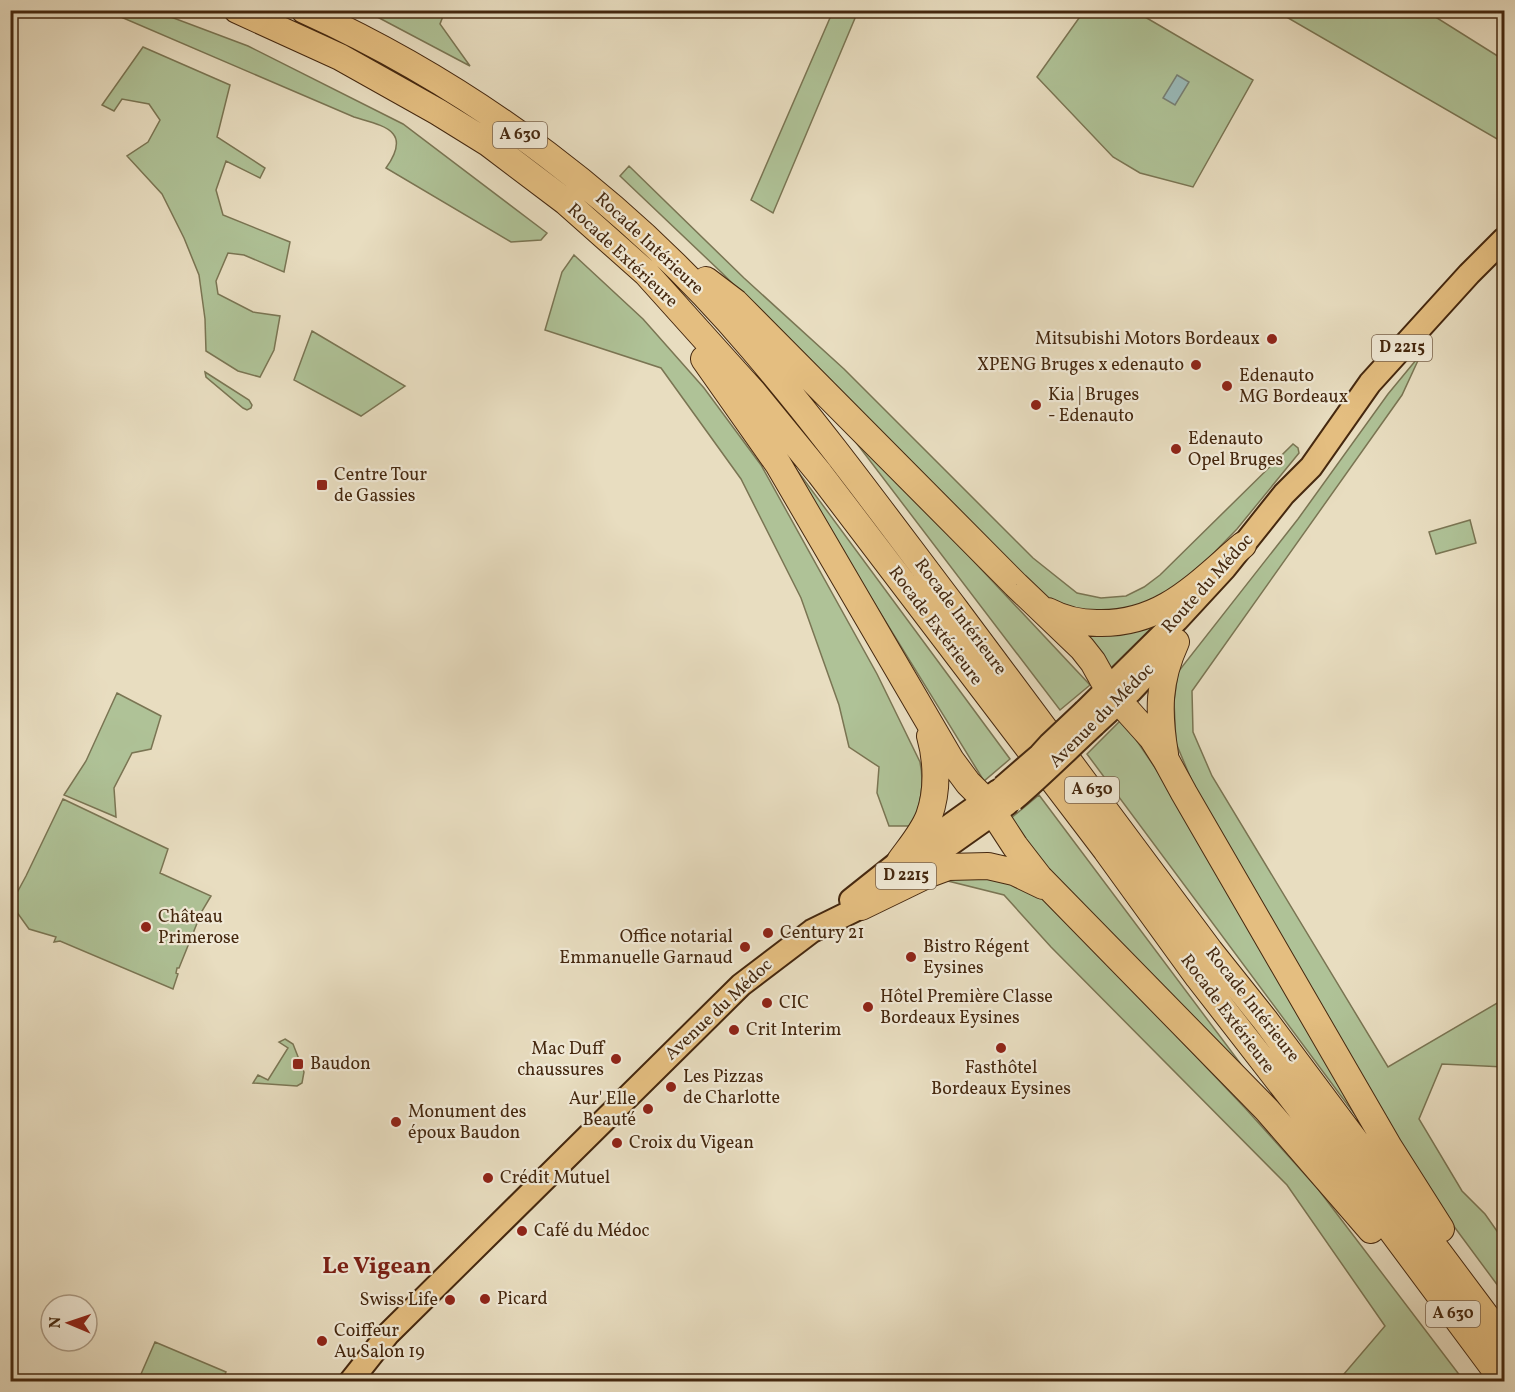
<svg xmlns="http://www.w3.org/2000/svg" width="1515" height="1392" font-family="Vollkorn,serif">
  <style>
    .green { fill: #afc297; stroke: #7a7553; stroke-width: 1.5 }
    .water { fill: #99bab9; stroke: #778075; stroke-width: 1.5 }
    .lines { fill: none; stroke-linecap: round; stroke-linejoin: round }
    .major-casing { stroke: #45280f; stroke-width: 26 }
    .highway-casing { stroke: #45280f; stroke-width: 28 }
    .major { stroke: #e4be80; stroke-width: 22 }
    .highway { stroke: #e4be80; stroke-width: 26 }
    .major-bridge-casing { stroke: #45280f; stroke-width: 26; stroke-linecap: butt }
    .major-bridge { stroke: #e4be80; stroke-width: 22 }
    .poi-dot { fill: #8f2418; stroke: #f0e9d6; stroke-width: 2 }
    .labels { text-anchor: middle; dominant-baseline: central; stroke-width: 4.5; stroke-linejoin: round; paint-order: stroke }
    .shield { fill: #f0e9d6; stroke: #78624b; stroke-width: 1.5 }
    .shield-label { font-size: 16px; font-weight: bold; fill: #45280f }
    .street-label { font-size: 18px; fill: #45280f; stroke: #f0e9d6 }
    .poi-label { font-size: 18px; fill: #45280f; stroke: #f0e9d6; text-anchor: start }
    .district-label { font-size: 24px; font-weight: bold; fill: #7a1f14; stroke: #f0e9d6 }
  </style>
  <rect width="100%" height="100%" fill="#e8ddc0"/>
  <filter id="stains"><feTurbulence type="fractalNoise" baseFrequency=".00333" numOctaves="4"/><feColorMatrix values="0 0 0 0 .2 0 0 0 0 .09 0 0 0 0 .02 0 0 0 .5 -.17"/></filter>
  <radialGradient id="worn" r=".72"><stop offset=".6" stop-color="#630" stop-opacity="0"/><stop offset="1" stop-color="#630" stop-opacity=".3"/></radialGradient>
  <!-- green -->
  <path class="green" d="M 1133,10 L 1253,80 L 1193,187 L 1140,173 L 1113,157 L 1037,77 L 1084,11 Z
    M 107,11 L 155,11 L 248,46 L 403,124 L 547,233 L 541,240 L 511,242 L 386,168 C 413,130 383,126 354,117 Z
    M 366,11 L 445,11 L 440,24 L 470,66 Z
    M 833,11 L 858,11 L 773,213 L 751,200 Z
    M 1276,11 L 1426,11 L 1504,60 L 1504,143 Z
    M 143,47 L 230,85 L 217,137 L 265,168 L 260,178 L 226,161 L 216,190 L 223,215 L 290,242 L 284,272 L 244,255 L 228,253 L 216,281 L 218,294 L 253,312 L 280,316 L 274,350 L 260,377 L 238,371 L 206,351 L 205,319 L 199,275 L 184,238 L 162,194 L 127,156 L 148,142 L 160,120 L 149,104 L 122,99 L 114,111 L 102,105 Z
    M 629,166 L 744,278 L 844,369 L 1033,558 L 1077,593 L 1101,598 L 1126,596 L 1144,587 L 1160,575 L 1293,444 L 1298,448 L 1299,453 L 1237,529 L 1201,566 L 1148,609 L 1096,616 L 1047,598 L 721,272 L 620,176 Z
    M 574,255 L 643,319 L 704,388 L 761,465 L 877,674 L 920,762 C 925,785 920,804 913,826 L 889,826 L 877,793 L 879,767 L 849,747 L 839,705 L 801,598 L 741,479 L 661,368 L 545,330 L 562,272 Z
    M 312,331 L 405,386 L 361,416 L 294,380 Z
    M 1421,354 L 1402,395 L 1192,691 L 1193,732 L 1212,776 L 1388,1067 L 1504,999 L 1504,1067 L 1442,1064 L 1419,1119 L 1462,1191 L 1485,1214 L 1504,1241 L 1504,1294 L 1416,1175 L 1196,791 L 1176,743 L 1174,702 L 1178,672 L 1298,519 L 1388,394 Z
    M 205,372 L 249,400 L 252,405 L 251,408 L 247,410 L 243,408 L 206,377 Z
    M 829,407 L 1090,685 L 1060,710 Z
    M 788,458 L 1010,759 L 984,781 L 815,507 Z
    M 1470,520 L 1476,543 L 1436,554 L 1429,532 Z
    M 1155,622 L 1156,628 L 1107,672 L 1083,631 Z
    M 117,693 L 161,716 L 151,749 L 132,753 L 114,788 L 116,817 L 64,795 L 86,761 Z
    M 1122,719 L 1162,778 L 1373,1139 L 1087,754 Z
    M 1039,795 L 1267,1099 L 1047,870 L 1010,819 Z
    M 63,799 L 168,849 L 160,873 L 211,896 L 202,911 L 179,968 L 177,968 L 176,973 L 178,974 L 173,989 L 60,941 L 54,942 L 56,937 L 29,929 L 11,904 L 26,876 Z
    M 945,878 L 995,878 L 1036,893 L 1054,907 L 1246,1109 L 1318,1189 L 1464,1381 L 1338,1381 L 1385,1326 L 1287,1185 L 1051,947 L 1004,895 L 948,881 Z
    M 285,1039 L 293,1044 L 304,1072 L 302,1083 L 297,1086 L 253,1083 L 258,1075 L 268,1080 L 288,1048 L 279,1042 Z
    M 155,1342 L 226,1372 L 222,1381 L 138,1381 Z"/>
  <!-- water -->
  <path class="water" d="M 1177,75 L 1189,82 L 1175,105 L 1163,98 Z"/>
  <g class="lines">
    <defs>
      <path id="major" d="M 1085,711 L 1177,620 L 1225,568 L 1284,494 L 1311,467 L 1370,383 L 1469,274 L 1504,239
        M 1094,725 L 1130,692 L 1175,644
        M 901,879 L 1007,804
        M 851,900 L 900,861 L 998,791
        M 350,1382 L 388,1334 L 741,985 L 812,931 L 861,907 L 874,897"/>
      <path id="highway" d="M 237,10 L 340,57 L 438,112 L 488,143 L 566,202 L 646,273 L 753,392 L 820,474 L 1106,850 L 1198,977 L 1313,1125 L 1504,1382
        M 304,10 C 476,88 630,204 752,348 C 824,432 889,522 956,610 C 1040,724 1126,837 1210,951 L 1265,1020 L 1504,1340
        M 706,280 L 735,302 L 1016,585 L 1082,648 L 1093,662 L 1108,689 L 1152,738 L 1166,760 L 1184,793 L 1389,1147 L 1441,1229
        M 704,359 L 778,464 L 951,760 L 968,783 L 985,800 L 1015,846 L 1039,877 L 1267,1110 L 1371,1230
        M 1048,611 C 1063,619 1081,623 1097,623 C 1162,625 1197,584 1243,545
        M 1165,754 C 1158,712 1158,681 1176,642
        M 900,861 C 910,847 923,832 929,816 C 938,791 937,761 930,736
        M 861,907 L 929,874 L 948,867 L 988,866 L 1014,872 L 1043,886"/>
    </defs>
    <!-- major casing -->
    <use href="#major" class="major-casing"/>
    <!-- highway casing -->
    <use href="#highway" class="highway-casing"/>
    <!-- major -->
    <use href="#major" class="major"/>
    <!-- highway -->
    <use href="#highway" class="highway"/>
    <defs>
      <path id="major-bridge" d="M 1003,787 L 1040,755 L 1050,744 L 1085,711
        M 1013,800 C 1041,776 1067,750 1094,725"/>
    </defs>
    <!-- major-bridge casing -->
    <use href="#major-bridge" class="major-bridge-casing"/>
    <!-- major-bridge -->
    <use href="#major-bridge" class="major-bridge"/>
  </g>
  <!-- markers -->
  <g class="poi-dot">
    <circle cx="1272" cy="339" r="6"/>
    <circle cx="1196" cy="365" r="6"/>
    <circle cx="1227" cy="386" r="6"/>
    <circle cx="1036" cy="405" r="6"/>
    <circle cx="1176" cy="449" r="6"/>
    <rect x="316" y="479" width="12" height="12" rx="3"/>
    <circle cx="146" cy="927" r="6"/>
    <circle cx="768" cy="933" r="6"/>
    <circle cx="745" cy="947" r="6"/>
    <circle cx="911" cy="957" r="6"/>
    <circle cx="767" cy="1003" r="6"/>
    <circle cx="868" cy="1007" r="6"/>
    <circle cx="734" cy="1030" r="6"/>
    <circle cx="1001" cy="1048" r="6"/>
    <circle cx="616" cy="1059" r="6"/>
    <rect x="292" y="1058" width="12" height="12" rx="3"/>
    <circle cx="671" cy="1087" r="6"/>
    <circle cx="648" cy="1109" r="6"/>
    <circle cx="396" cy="1122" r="6"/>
    <circle cx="617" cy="1143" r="6"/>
    <circle cx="488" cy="1178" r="6"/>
    <circle cx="522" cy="1231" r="6"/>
    <circle cx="485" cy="1299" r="6"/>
    <circle cx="450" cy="1300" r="6"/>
    <circle cx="322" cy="1341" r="6"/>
  </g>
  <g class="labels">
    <!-- shield labels -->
    <g class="shield">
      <rect x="493" y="122" width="54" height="26" rx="4.5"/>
      <rect x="1372" y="335" width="60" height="26" rx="4.5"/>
      <rect x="1065" y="777" width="54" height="26" rx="4.5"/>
      <rect x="876" y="863" width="60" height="26" rx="4.5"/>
      <rect x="1426" y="1301" width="54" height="26" rx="4.5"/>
    </g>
    <g class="shield-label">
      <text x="520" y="135">A 630</text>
      <text x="1402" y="348">D 2215</text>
      <text x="1092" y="790">A 630</text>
      <text x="906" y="876">D 2215</text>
      <text x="1453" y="1314">A 630</text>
    </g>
    <!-- street labels -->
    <g class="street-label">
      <text transform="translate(649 244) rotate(43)">Rocade Intérieure</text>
      <text transform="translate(622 256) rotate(43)">Rocade Extérieure</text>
      <text transform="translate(1208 584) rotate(-48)">Route du Médoc</text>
      <text transform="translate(960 617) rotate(53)">Rocade Intérieure</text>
      <text transform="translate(935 626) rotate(53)">Rocade Extérieure</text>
      <text transform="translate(1102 716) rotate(-45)">Avenue du Médoc</text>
      <text transform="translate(1252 1005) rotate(52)">Rocade Intérieure</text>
      <text transform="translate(719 1010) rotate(-43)">Avenue du Médoc</text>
      <text transform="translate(1227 1014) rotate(53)">Rocade Extérieure</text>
    </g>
    <!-- poi labels -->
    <g class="poi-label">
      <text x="1260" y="339" text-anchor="end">Mitsubishi Motors Bordeaux</text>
      <text x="1184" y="365" text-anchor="end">XPENG Bruges x edenauto</text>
      <text x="1239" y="376">Edenauto<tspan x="1239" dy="21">MG Bordeaux</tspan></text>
      <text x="1048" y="395">Kia | Bruges<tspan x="1048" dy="21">- Edenauto</tspan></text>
      <text x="1188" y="439">Edenauto<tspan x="1188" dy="21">Opel Bruges</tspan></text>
      <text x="334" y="475">Centre Tour<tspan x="334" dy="21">de Gassies</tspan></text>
      <text x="158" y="917">Château<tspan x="158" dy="21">Primerose</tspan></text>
      <text x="780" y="933">Century 21</text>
      <text x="733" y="937" text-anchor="end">Office notarial<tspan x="733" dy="21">Emmanuelle Garnaud</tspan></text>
      <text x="923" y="947">Bistro Régent<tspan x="923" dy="21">Eysines</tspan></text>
      <text x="880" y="997">Hôtel Première Classe<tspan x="880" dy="21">Bordeaux Eysines</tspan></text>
      <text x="779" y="1003">CIC</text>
      <text x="746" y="1030">Crit Interim</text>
      <text x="604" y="1049" text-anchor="end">Mac Duff<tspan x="604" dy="21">chaussures</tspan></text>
      <text x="310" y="1064">Baudon</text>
      <text x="1001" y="1068" text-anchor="middle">Fasthôtel<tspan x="1001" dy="21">Bordeaux Eysines</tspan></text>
      <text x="683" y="1077">Les Pizzas<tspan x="683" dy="21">de Charlotte</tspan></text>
      <text x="636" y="1099" text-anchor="end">Aur' Elle<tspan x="636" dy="21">Beauté</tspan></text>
      <text x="408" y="1112">Monument des<tspan x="408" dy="21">époux Baudon</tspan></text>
      <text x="629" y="1143">Croix du Vigean</text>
      <text x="500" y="1178">Crédit Mutuel</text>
      <text x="534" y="1231">Café du Médoc</text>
      <text x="497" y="1299">Picard</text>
      <text x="438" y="1300" text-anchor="end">Swiss Life</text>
      <text x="334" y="1331">Coiffeur<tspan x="334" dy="21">Au Salon 19</tspan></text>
    </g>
    <!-- district labels -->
    <g class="district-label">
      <text x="377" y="1267">Le Vigean</text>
    </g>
  </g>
  <!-- margin -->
  <rect width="1515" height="1392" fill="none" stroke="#e8ddc0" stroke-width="36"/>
  <rect x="12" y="12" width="1491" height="1368" fill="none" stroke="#45280f" stroke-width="3"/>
  <rect x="18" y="18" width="1479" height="1356" fill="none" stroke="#45280f" stroke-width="1.5"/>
  <!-- north arrow -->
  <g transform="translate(69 1323) rotate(272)"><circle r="28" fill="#f0e9d6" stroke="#ac9c86" stroke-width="1.5"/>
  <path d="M0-4.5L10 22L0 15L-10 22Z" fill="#8f2418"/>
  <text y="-9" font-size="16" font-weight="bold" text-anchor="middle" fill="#45280f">N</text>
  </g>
  <rect width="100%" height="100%" filter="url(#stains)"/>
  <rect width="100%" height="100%" fill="url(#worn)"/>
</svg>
